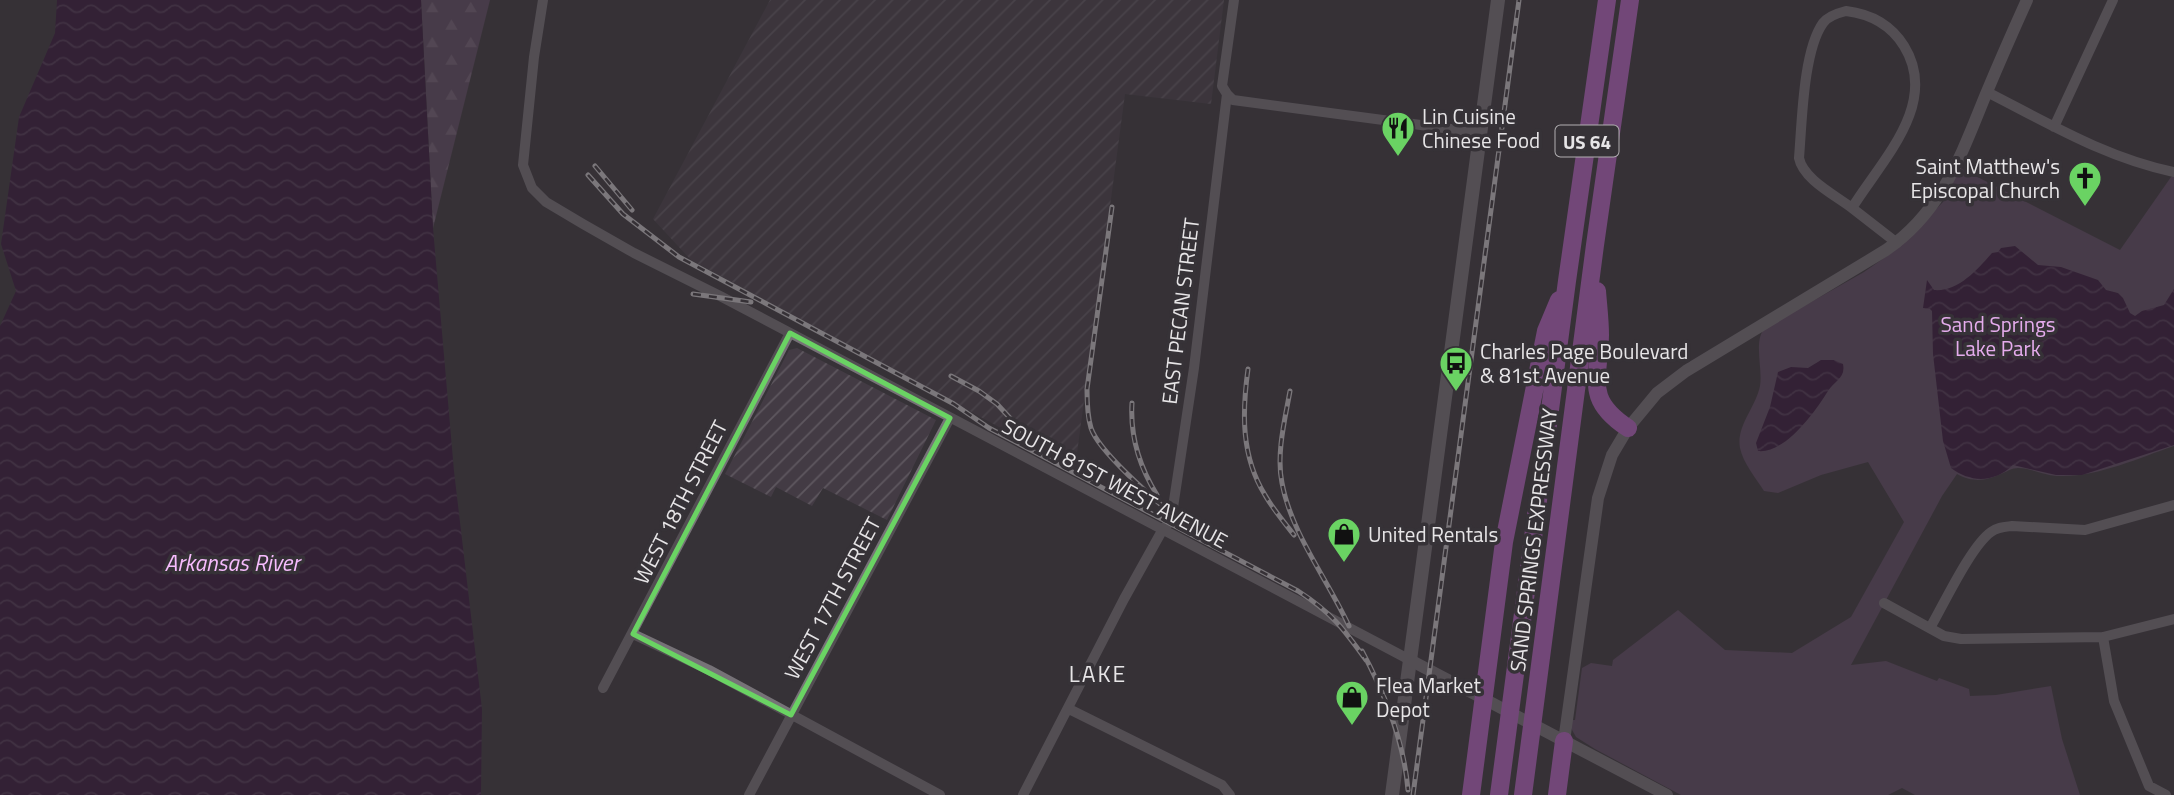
<svg xmlns="http://www.w3.org/2000/svg" width="2174" height="795" font-family="'Titillium Web',sans-serif">
  <style>
    .industrial { fill: url(#industrial-furrows) }
    .forest { fill: url(#forest-firs) }
    .green { fill: #5c475f }
    .water { fill: url(#water-waves) }
    .lines { fill: none; stroke-linecap: round; stroke-linejoin: round }
    .minor { stroke: #767277; stroke-width: 10 }
    .tertiary { stroke: #767277; stroke-width: 12 }
    .secondary { stroke: #767277; stroke-width: 14 }
    .motorway { stroke: #ba62c7; stroke-width: 18 }
    .rail-casing { stroke: #ceccce; stroke-width: 5 }
    .rail { stroke: #363237; stroke-width: 2.5; stroke-dasharray: 8; stroke-linecap: butt }
    .marked { fill: none; stroke: #6ad363; stroke-width: 5; stroke-linejoin: round }
    .labels { text-anchor: middle; dominant-baseline: central; stroke-width: 7; stroke-linejoin: round; paint-order: stroke }
    .shield { fill: #363237; stroke: #b2afb2; stroke-width: 2 }
    .shield-label { font-size: 19px; font-weight: bold; fill: #e7e5e7 }
    .poi-label { font-size: 21px; fill: #e7e5e7; stroke: #363237; text-anchor: start }
    .street-label { font-size: 21px; fill: #e7e5e7; stroke: #363237 }
    .park-label { font-size: 21px; fill: #e5aced; stroke: #363237 }
    .water-label { font-size: 23px; font-style: italic; fill: #f6bcfd; stroke: #363237 }
    .neighbourhood-label { font-size: 23px; letter-spacing: 2px; fill: #e7e5e7; stroke: #363237 }
  </style>
  <defs>
    <pattern id="industrial-furrows" width="10" height="10" patternUnits="userSpaceOnUse" patternTransform="scale(1.75)"><rect width="10" height="10" fill="#433b44"/><path d="M-1 1l2-2M0 10L10 0M9 11l2-2" fill="none" stroke="#5e575f"/></pattern>
    <pattern id="forest-firs" width="22" height="20" patternUnits="userSpaceOnUse" patternTransform="scale(1.75)"><rect width="22" height="20" fill="#5c475f"/><path d="M5 1l3.5 6h-7zM16 11l3.5 6h-7z" fill="#736176"/></pattern>
    <pattern id="water-waves" width="16" height="10" patternUnits="userSpaceOnUse" patternTransform="scale(1.75)"><rect width="16" height="10" fill="#2f0f34"/><path d="M0 5q4-4 8 0t8 0" fill="none" stroke="#4d3251"/></pattern>
  </defs>
  <rect width="100%" height="100%" fill="#363237"/>
  <!-- industrial -->
  <path class="industrial" d="M 770,0 L 1224,0 L 1211,104 L 1125,94 L 1075,468 L 691,260 L 653,219 Z
    M 797,348 L 936,420 L 887,520 L 823,488 L 812,506 L 776,487 L 771,497 L 725,474 L 789,350 Z"/>
  <!-- forest -->
  <path class="forest" d="M 421,0 L 490,0 L 433,228 Z"/>
  <!-- green -->
  <path class="green" d="M 1960,168 L 2120,250 L 2171,177 L 2174,177 L 2174,446 C 2138,458 2098,477 2060,476 C 2045,476 2032,468 2018,468 C 2012,468 2008,471 2003,473 C 1985,481 1974,483 1957,474 L 1942,496 L 1851,665 L 1886,661 L 1937,681 L 1939,678 L 1969,689 L 1970,696 L 1996,695 L 2051,686 L 2062,739 L 2080,795 L 1915,795 L 1902,788 L 1888,795 L 1681,795 L 1595,749 L 1576,737 L 1571,728 L 1572,720 L 1575,720 L 1582,668 L 1591,663 L 1612,666 L 1613,660 L 1678,610 L 1725,650 L 1792,653 L 1851,617 L 1904,522 L 1868,462 L 1821,475 L 1778,493 L 1764,491 C 1756,478 1743,463 1740,448 C 1736,426 1756,407 1760,386 C 1763,368 1753,340 1765,328 L 1864,272 L 1897,249 L 1943,202 Z"/>
  <!-- water -->
  <path class="water" d="M 57,0 L 421,0 L 433,228 L 454,471 L 482,709 L 481,795 L 0,795 L 0,326 L 16,291 L 1,244 L 19,117 L 55,33 Z
    M 2015,246 L 2038,265 L 2061,267 L 2098,280 L 2106,290 L 2118,293 L 2123,298 L 2130,313 L 2135,316 L 2142,311 L 2164,305 L 2174,289 L 2174,445 L 2082,475 L 2056,475 L 2013,465 C 1994,483 1971,483 1951,468 L 1943,441 L 1933,354 L 1932,311 L 1930,309 L 1923,308 L 1927,280 L 1934,290 C 1958,292 1977,270 1992,253 L 1998,252 L 2001,248 Z
    M 1821,360 L 1834,360 L 1843,364 C 1846,378 1834,381 1828,391 C 1815,412 1785,454 1758,451 L 1756,443 L 1770,407 L 1778,372 L 1791,367 L 1808,368 Z"/>
  <g class="lines">
    <!-- minor -->
    <path class="minor" d="M 543,0 L 534,57 L 523,165 L 532,188 L 546,202 L 583,224 L 634,253 L 722,297 L 1410,660
      M 1234,0 L 1222,86 L 1227,94 L 1233,100 L 1481,133
      M 1846,11 C 1871,14 1891,25 1904,46 C 1940,104 1881,161 1852,208 C 1835,195 1803,179 1799,158 C 1802,123 1803,51 1823,23 C 1828,16 1838,13 1846,11 Z
      M 1987,92 C 2048,123 2106,158 2174,172
      M 2054,127 L 2113,0
      M 1852,208 L 1897,243
      M 1884,603 L 1944,636 L 1961,639 L 2103,637 L 2174,619
      M 1930,628 C 1944,604 1971,546 1991,532 C 1998,527 2004,527 2012,526 L 2085,530 L 2174,505
      M 633,634 L 709,670 L 940,795
      M 2103,637 L 2114,701 L 2149,786 L 2166,795
      M 603,688 L 790,333
      M 1069,709 L 1222,785 L 1230,795
      M 749,795 L 950,418
      M 1023,795 L 1124,599 L 1163,529 L 1169,523 L 1172,514 L 1194,368 L 1227,94"/>
    <!-- tertiary -->
    <path class="tertiary" d="M 1410,660 L 1667,795
      M 1564,741 L 1598,498 L 1612,455 L 1628,428 L 1657,393 L 1686,371 L 1886,250 C 1942,212 1961,155 1986,94 C 1999,63 2013,31 2027,0"/>
    <!-- secondary -->
    <path class="secondary" d="M 1392,795 L 1498,0"/>
    <!-- motorway -->
    <path class="motorway" d="M 1597,291 C 1598,305 1600,320 1600,335 C 1599,379 1584,399 1628,428
      M 1471,795 L 1504,542 L 1546,331 L 1559,300
      M 1499,795 L 1567,281 L 1607,0
      M 1523,795 L 1595,245 L 1630,0
      M 1557,795 L 1564,741"/>
    <defs>
      <path id="rail" d="M 595,166 L 632,210
        M 588,175 L 623,214 L 679,257 L 954,404 L 989,428 L 1298,591 C 1332,613 1343,628 1366,660
        M 1112,207 L 1087,389 C 1087,402 1087,415 1091,428 C 1099,453 1160,504 1182,523
        M 693,294 L 751,302
        M 1248,369 C 1242,413 1241,456 1265,495 C 1273,509 1284,522 1294,535
        M 951,376 L 979,391 L 997,404 L 1035,445
        M 1290,391 C 1285,419 1276,454 1282,483 C 1291,533 1328,580 1349,626
        M 1132,403 C 1130,436 1139,466 1157,495
        M 1362,651 C 1385,694 1404,741 1408,790
        M 1413,795 L 1519,0"/>
    </defs>
    <!-- rail casing -->
    <use href="#rail" class="rail-casing"/>
    <!-- rail -->
    <use href="#rail" class="rail"/>
  </g>
  <!-- marked area -->
  <path d="M0 0H2174V795H0ZM 790,333 L 950,418 L 791,715 L 633,634 Z" fill="#363237" fill-opacity=".55" fill-rule="evenodd"/>
  <path class="marked" d="M 790,333 L 950,418 L 791,715 L 633,634 Z"/>
  <!-- icons -->
  <defs>
    <symbol id="restaurant-pin" viewBox="-11 -11 22 30"><path d="M0 17L-7.5 6A9.5 9.5 0 1 1 7.5 6Z" fill="#6ad363" stroke="#363237"/><path d="M-5-6h1v4h1v-4h1v4h1v-4h1v5L-1.5 .5V6h-2V.5L-5-1ZM5-6V6H3V1.5H1.5Q1.5-4 5-6Z" fill="#111"/></symbol>
    <symbol id="church-pin" viewBox="-11 -11 22 30"><path d="M0 17L-7.5 6A9.5 9.5 0 1 1 7.5 6Z" fill="#6ad363" stroke="#363237"/><path d="M-1.2-6h2.4v3.5h3.3v2.4h-3.3V6h-2.4V-.1h-3.3v-2.4h3.3Z" fill="#111"/></symbol>
    <symbol id="bus-pin" viewBox="-11 -11 22 30"><path d="M0 17L-7.5 6A9.5 9.5 0 1 1 7.5 6Z" fill="#6ad363" stroke="#363237"/><path d="M-5-6H5V4H4V6H2V4H-2V6H-4V4H-5ZM-3.5-4V0h7V-4ZM-3.5 1.2v1.5H-2V1.2ZM2 1.2v1.5H3.5V1.2Z" fill="#111"/></symbol>
    <symbol id="shop-pin" viewBox="-11 -11 22 30"><path d="M0 17L-7.5 6A9.5 9.5 0 1 1 7.5 6Z" fill="#6ad363" stroke="#363237"/><path d="M-5-2.5h2.3a2.7 3.5 0 0 1 5.4 0H5L5.5 6h-11ZM-1.5-2.5h3a1.5 2.3 0 0 0-3 0Z" fill="#111"/></symbol>
  </defs>
  <g fill-rule="evenodd">
    <use href="#restaurant-pin" x="1379" y="109" width="38" height="52"/>
    <use href="#church-pin" x="2066" y="159" width="38" height="52"/>
    <use href="#bus-pin" x="1437" y="344" width="38" height="52"/>
    <use href="#shop-pin" x="1325" y="515" width="38" height="52"/>
    <use href="#shop-pin" x="1333" y="678" width="38" height="52"/>
  </g>
  <g class="labels">
    <!-- shield labels -->
    <rect class="shield" x="1555.5" y="125.5" width="63" height="31" rx="5"/>
    <g class="shield-label">
      <text x="1587" y="141">US 64</text>
    </g>
    <!-- poi labels -->
    <g class="poi-label">
      <text x="1422" y="116">Lin Cuisine<tspan x="1422" dy="24">Chinese Food</tspan></text>
      <text x="2060" y="166" text-anchor="end">Saint Matthew's<tspan x="2060" dy="24">Episcopal Church</tspan></text>
      <text x="1480" y="351">Charles Page Boulevard<tspan x="1480" dy="24">&amp; 81st Avenue</tspan></text>
      <text x="1368" y="534">United Rentals</text>
      <text x="1376" y="685">Flea Market<tspan x="1376" dy="24">Depot</tspan></text>
    </g>
    <!-- street labels -->
    <g class="street-label">
      <text transform="translate(1180 311) rotate(-83)">EAST PECAN STREET</text>
      <text transform="translate(1115 483) rotate(28)">SOUTH 81ST WEST AVENUE</text>
      <text transform="translate(680 502) rotate(-63)">WEST 18TH STREET</text>
      <text transform="translate(1533 540) rotate(-83)">SAND SPRINGS EXPRESSWAY</text>
      <text transform="translate(832 598) rotate(-62)">WEST 17TH STREET</text>
    </g>
    <!-- park labels -->
    <g class="park-label">
      <text x="1998" y="324">Sand Springs<tspan x="1998" dy="24">Lake Park</tspan></text>
    </g>
    <!-- water labels -->
    <g class="water-label">
      <text x="232" y="562">Arkansas River</text>
    </g>
    <!-- neighbourhood labels -->
    <g class="neighbourhood-label">
      <text x="1098" y="673">LAKE</text>
    </g>
  </g>
</svg>
